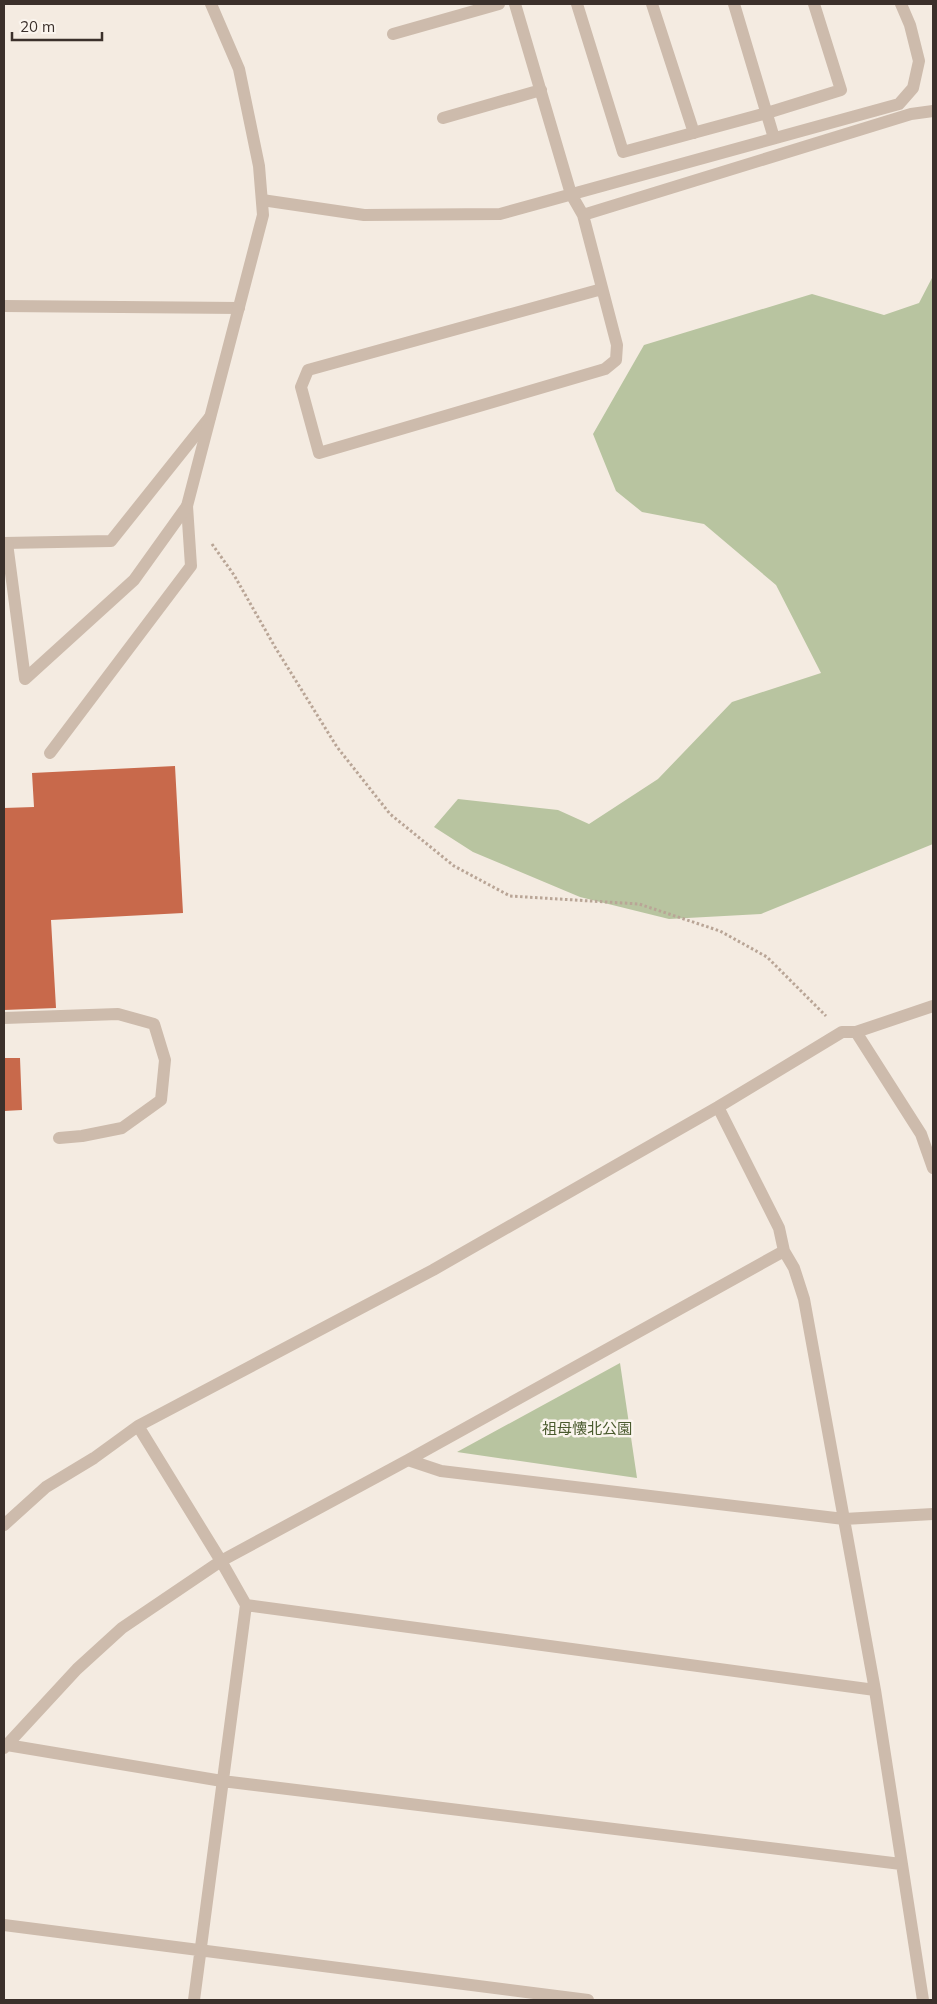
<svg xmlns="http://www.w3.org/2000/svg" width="937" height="2004" font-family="Mulish,'Noto Sans JP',sans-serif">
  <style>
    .green { fill: #b8c4a0 }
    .building { fill: #c8694b }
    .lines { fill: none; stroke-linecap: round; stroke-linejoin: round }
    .path { stroke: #b9a596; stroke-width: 3; stroke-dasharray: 2.5 2.5; stroke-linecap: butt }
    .service { stroke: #cdbbac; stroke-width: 12 }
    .minor { stroke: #cdbbac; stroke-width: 12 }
    .tertiary { stroke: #cdbbac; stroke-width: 12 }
    .labels { text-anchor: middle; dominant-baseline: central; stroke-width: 5; stroke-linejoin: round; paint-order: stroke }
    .park-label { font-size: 15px; fill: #4a5a2e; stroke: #fbf5ee }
  </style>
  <rect width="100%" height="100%" fill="#f4ebe1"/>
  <!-- green -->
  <path class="green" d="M 933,276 L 933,844 L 761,914 L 669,919 L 580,897 L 473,852 L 434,827 L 458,799 L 558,810 L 589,824 L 658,779 L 732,702 L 821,673 L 776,585 L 704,524 L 642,512 L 616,491 L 593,434 L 644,345 L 812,294 L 884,315 L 919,303 Z
    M 620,1363 L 637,1478 L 457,1452 Z"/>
  <!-- building -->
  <path class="building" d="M 175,766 L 183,913 L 51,920 L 56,1008 L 4,1010 L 4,808 L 34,807 L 32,773 Z
    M 4,1058 L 20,1058 L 22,1110 L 4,1111 Z"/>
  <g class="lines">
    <!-- path -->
    <path class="path" d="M 212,544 L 234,575 L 275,647 L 337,747 L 390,814 L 454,866 L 510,896 L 639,904 L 720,931 L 767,957 L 826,1016"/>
    <!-- service -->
    <path class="service" d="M 515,4 L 571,194 L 583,215 L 911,114 L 933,111
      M 577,4 L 623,152 L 767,113 L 841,90 L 814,4
      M 652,4 L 694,133
      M 734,4 L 774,138
      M 393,34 L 499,4
      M 443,118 L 541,90
      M 262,200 L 364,215 L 500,214 L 899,104 L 913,88 L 919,61 L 910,25 L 901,4
      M 583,215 L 617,345 L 616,360 L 605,369 L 319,453 L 301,387 L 308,370 L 602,289
      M 4,306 L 239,308
      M 4,543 L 111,541 L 210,417
      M 50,753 L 191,566 L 187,506"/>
    <!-- minor -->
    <path class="minor" d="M 4,1018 L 118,1014 L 154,1024 L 165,1060 L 161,1100 L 122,1128 L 82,1136 L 59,1138
      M 856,1032 L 921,1134 L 933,1168
      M 718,1107 L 779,1228 L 784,1251 L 794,1268 L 804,1299 L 875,1690 L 923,2000
      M 138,1426 L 221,1561 L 246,1605 L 875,1690
      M 408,1460 L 441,1471 L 844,1519 L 933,1514
      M 4,1525 L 46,1487 L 94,1458 L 138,1426 L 433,1270 L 718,1107 L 842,1032 L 856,1032 L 933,1006
      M 7,1745 L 222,1781 L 901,1864
      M 4,1748 L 77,1669 L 122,1628 L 221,1561 L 408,1460 L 784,1251
      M 4,1925 L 588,2000
      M 194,2000 L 246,1605"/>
    <!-- tertiary -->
    <path class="tertiary" d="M 7,543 L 25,679 L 134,580 L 187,506 L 263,215 L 259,166 L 239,69 L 211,4"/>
  </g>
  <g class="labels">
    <!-- park labels -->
    <g class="park-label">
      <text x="587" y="1428">祖母懐北公園</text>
    </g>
  </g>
  <!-- border -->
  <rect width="937" height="2004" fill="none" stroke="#3b302b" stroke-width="10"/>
  <!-- scale -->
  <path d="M12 32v8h90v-8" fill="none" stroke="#3b302b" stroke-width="2.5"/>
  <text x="20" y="32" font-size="15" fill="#3b302b" stroke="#fbf5ee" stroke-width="4" paint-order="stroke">20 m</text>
</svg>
